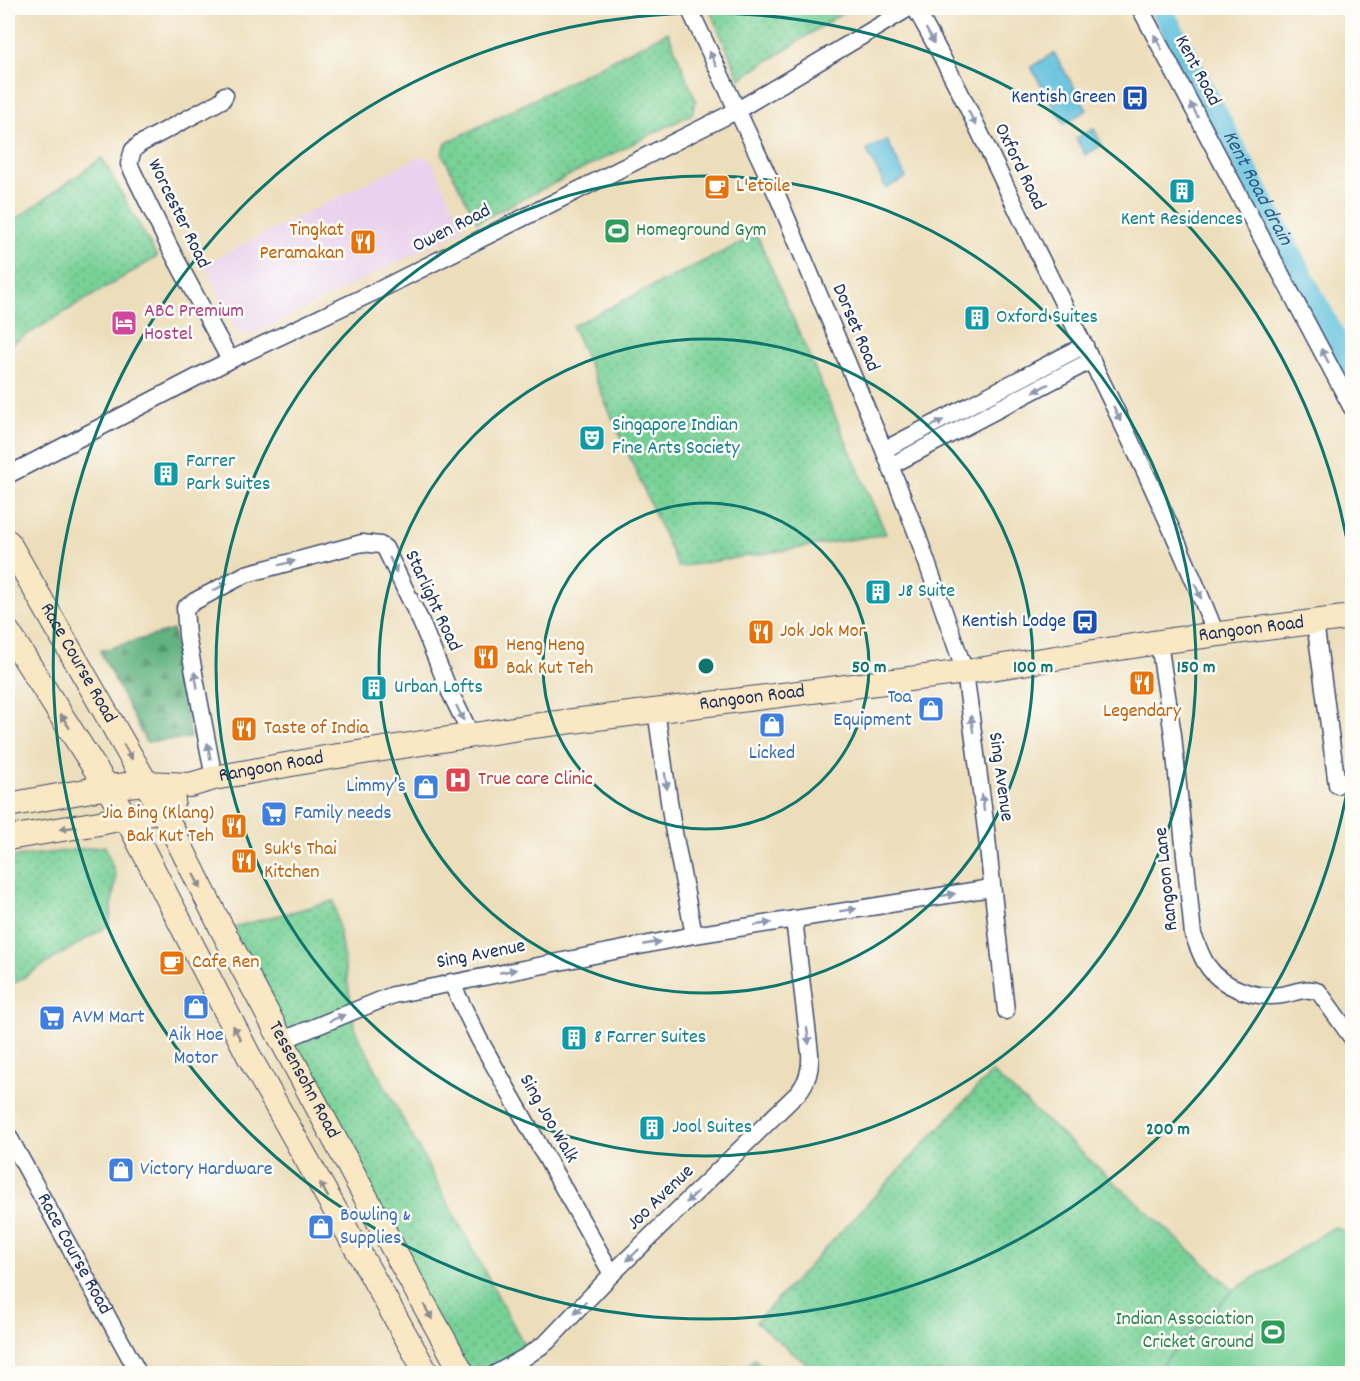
<svg xmlns="http://www.w3.org/2000/svg" width="1360" height="1381" font-family="Dekko,sans-serif">
  <style>
    .built { fill: #e9d2ed }
    .grass { fill: url(#grass-dots); stroke: #4a807a; stroke-width: 1.5 }
    .forest { fill: url(#forest-firs); stroke: #3e716f; stroke-width: 1.5 }
    .park { fill: #78d197; stroke: #4a807a; stroke-width: 1.5 }
    .water { fill: #5ec0dc; stroke: #3c789d; stroke-width: 1.5 }
    .lines { fill: none; stroke-linecap: round; stroke-linejoin: round }
    .canal { stroke: #5ec0dc; stroke-width: 22 }
    .street-casing { stroke: #3a496c; stroke-width: 19 }
    .secondary-casing { stroke: #3a496c; stroke-width: 26 }
    .street { stroke: #fff; stroke-width: 16 }
    .secondary { stroke: #fae7c3; stroke-width: 24 }
    .oneway { fill: #8d97ae }
    .oneway2 { fill: #8a8b90 }
    .ring { fill: none; stroke: #0f766e; stroke-width: 3 }
    .labels { text-anchor: middle; dominant-baseline: central; stroke-width: 5; stroke-linejoin: round; paint-order: stroke }
    .street-label { font-size: 20px; fill: #1b2f5e; stroke: #fdfcf7 }
    .transit-label { font-size: 20px; fill: #164399; stroke: #fdfcf7; text-anchor: end }
    .food-label { font-size: 20px; fill: #c56008; stroke: #fdfcf7; text-anchor: start }
    .culture-label { font-size: 20px; fill: #0d838f; stroke: #fdfcf7; text-anchor: start }
    .leisure-label { font-size: 20px; fill: #27864d; stroke: #fdfcf7; text-anchor: start }
    .hotel-label { font-size: 20px; fill: #b23c85; stroke: #fdfcf7; text-anchor: start }
    .shop-label { font-size: 20px; fill: #366cbe; stroke: #fdfcf7; text-anchor: start }
    .health-label { font-size: 20px; fill: #be3a42; stroke: #fdfcf7; text-anchor: start }
    .water-label { font-size: 21px; font-style: italic; fill: #2f5a84; stroke: #fdfcf7 }
    .centre { fill: #0f766e; stroke: #fdfcf7; stroke-width: 3 }
    .ring-label { font-size: 18px; text-anchor: middle; font-weight: bold; fill: #0f766e; stroke: #fdfcf7; stroke-width: 5; stroke-linejoin: round; paint-order: stroke }
  </style>
  <defs>
    <pattern id="grass-dots" width="8" height="8" patternUnits="userSpaceOnUse" patternTransform="scale(1.5)"><rect width="8" height="8" fill="#78d197"/><path d="M2 2h.1M6 6h.1" fill="none" stroke="#62aa7e" stroke-width="1.8" stroke-linecap="round"/></pattern>
    <pattern id="forest-firs" width="22" height="20" patternUnits="userSpaceOnUse" patternTransform="scale(1.5)"><rect width="22" height="20" fill="#62b380"/><path d="M5 1l3.5 6h-7zM16 11l3.5 6h-7z" fill="#50926c"/></pattern>
  </defs>
  <rect width="100%" height="100%" fill="#fdfcf7"/>
  <filter id="ink" filterUnits="userSpaceOnUse"><feTurbulence type="fractalNoise" baseFrequency=".0167" numOctaves="2"/><feDisplacementMap in="SourceGraphic" scale="12" xChannelSelector="R" yChannelSelector="G"/><feConvolveMatrix kernelMatrix="1 2 1 2 8 2 1 2 1" color-interpolation-filters="sRGB"/></filter>
  <filter id="wash" filterUnits="userSpaceOnUse"><feTurbulence type="fractalNoise" baseFrequency=".008" numOctaves="4" result="noise"/><feDisplacementMap in="SourceGraphic" scale="24" xChannelSelector="R" yChannelSelector="G"/><feGaussianBlur stdDeviation="1.35" result="paint"/><feColorMatrix in="noise" values="0 0 0 0 0 0 0 0 0 0 0 0 0 0 0 0 0 1.4 0 .05"/><feComposite in="paint" operator="in"/></filter>
  <g filter="url(#wash)">
    <rect width="100%" height="100%" fill="#eddebb"/>
    <!-- built -->
    <path class="built" d="M 420,156 L 431,160 L 464,229 L 250,336 L 237,332 L 204,264 Z"/>
    <!-- grass -->
    <path class="grass" d="M 709,8 L 850,8 L 740,79 Z
      M 668,32 L 696,101 L 692,114 L 477,222 L 442,153 L 446,143 Z
      M 102,158 L 157,257 L 8,346 L 8,207 L 16,219 Z
      M 757,235 L 886,534 L 678,567 L 572,326 Z
      M 105,846 L 116,876 L 109,925 L 8,987 L 8,858 Z
      M 334,901 L 356,1032 L 528,1352 L 493,1373 L 463,1373 L 222,930 Z
      M 992,1072 L 1234,1290 L 1153,1373 L 817,1373 L 756,1322 Z"/>
    <!-- forest -->
    <path class="forest" d="M 173,630 L 190,738 L 146,742 L 100,651 Z"/>
    <!-- park -->
    <path class="park" d="M 1334,1227 L 1352,1235 L 1352,1373 L 1153,1373 L 1234,1290 Z
      M 754,1359 L 770,1373 L 742,1373 Z"/>
    <!-- water -->
    <path class="water" d="M 1054,53 L 1087,110 L 1064,124 L 1031,67 Z
      M 1094,129 L 1102,145 L 1085,155 L 1076,138 Z
      M 887,140 L 906,178 L 886,188 L 867,150 Z"/>
    <g class="lines">
      <!-- canal -->
      <path class="canal" id="s1" d="M 1161,8 L 1352,370"/>
    </g>
  </g>
  <g filter="url(#ink)">
    <g class="lines">
      <defs>
        <g id="street">
          <path d="M 689,8 L 778,197 L 884,450 L 917,534 L 965,672 L 986,829 L 1006,1011"/>
          <path d="M 915,8 C 960,86 997,170 1037,251 C 1100,377 1164,504 1216,634"/>
          <path d="M 1140,8 L 1352,408"/>
          <path d="M 225,95 L 222,100 L 213,105 L 140,144 L 133,150 L 129,164 L 170,248 L 230,360"/>
          <path d="M 884,450 L 1085,345"/>
          <path d="M 890,466 L 1092,360"/>
          <path d="M 8,475 L 230,360 L 385,287 L 736,111 L 909,8"/>
          <path d="M 1315,622 L 1337,785"/>
          <path d="M 1159,643 L 1173,735 L 1193,935 C 1198,945 1201,957 1207,965 C 1222,988 1256,999 1282,995 C 1295,993 1306,986 1319,992 L 1352,1038"/>
          <path d="M 656,710 L 672,822 L 694,935"/>
          <path d="M 214,778 L 187,636 L 185,608 L 195,601 L 246,574 L 362,543 L 380,545 L 385,548 L 421,622 L 449,690 L 471,735"/>
          <path d="M 451,982 L 479,1039 L 612,1274"/>
          <path d="M 283,1040 L 393,995 L 694,935 L 991,888"/>
          <path id="s2" d="M 8,1135 L 139,1374"/>
          <path d="M 495,1374 L 527,1356 L 547,1342 L 612,1274 L 799,1092 C 808,1080 811,1069 810,1053 L 794,919"/>
        </g>
        <g id="secondary">
          <path id="s3" d="M 8,542 L 170,825 L 222,929 L 400,1261 L 463,1374"/>
          <path d="M 8,632 L 126,817 L 250,1058 L 427,1374"/>
          <path id="s4" d="M 8,805 L 108,787 L 146,783 L 190,785 L 214,778 L 325,758 L 533,726 L 965,672 L 1172,640 L 1352,617"/>
          <path d="M 8,838 L 99,823 L 161,810 L 173,800"/>
        </g>
      </defs>
      <!-- street casing -->
      <use href="#street" class="street-casing"/>
      <!-- secondary casing -->
      <use href="#secondary" class="secondary-casing"/>
      <!-- street -->
      <use href="#street" class="street"/>
      <!-- secondary -->
      <use href="#secondary" class="secondary"/>
    </g>
    <!-- one-way arrows -->
    <defs><path id="oneway-solid" d="M-6-.8H1V-3.2L6.5 0L1 3.2V.8H-6Z" transform="scale(1.5)"/></defs>
    <g class="oneway">
      <use href="#oneway-solid" transform="translate(930 36) rotate(62)"/>
      <use href="#oneway-solid" transform="translate(1158 42) rotate(-118)"/>
      <use href="#oneway-solid" transform="translate(713 59) rotate(-115)"/>
      <use href="#oneway-solid" transform="translate(1194 110) rotate(-118)"/>
      <use href="#oneway-solid" transform="translate(972 118) rotate(64)"/>
      <use href="#oneway-solid" transform="translate(1325 356) rotate(-118)"/>
      <use href="#oneway-solid" transform="translate(1041 388) rotate(153)"/>
      <use href="#oneway-solid" transform="translate(1117 414) rotate(65)"/>
      <use href="#oneway-solid" transform="translate(936 424) rotate(-28)"/>
      <use href="#oneway-solid" transform="translate(287 563) rotate(-15)"/>
      <use href="#oneway-solid" transform="translate(393 565) rotate(65)"/>
      <use href="#oneway-solid" transform="translate(220 587) rotate(-27)"/>
      <use href="#oneway-solid" transform="translate(1198 591) rotate(67)"/>
      <use href="#oneway-solid" transform="translate(196 680) rotate(-101)"/>
      <use href="#oneway-solid" transform="translate(460 713) rotate(64)"/>
      <use href="#oneway-solid" transform="translate(972 724) rotate(-98)"/>
      <use href="#oneway-solid" transform="translate(209 751) rotate(-100)"/>
      <use href="#oneway-solid" transform="translate(666 781) rotate(82)"/>
      <use href="#oneway-solid" transform="translate(983 803) rotate(-97)"/>
      <use href="#oneway-solid" transform="translate(947 895) rotate(-9)"/>
      <use href="#oneway-solid" transform="translate(848 910) rotate(-9)"/>
      <use href="#oneway-solid" transform="translate(763 924) rotate(-9)"/>
      <use href="#oneway-solid" transform="translate(652 943) rotate(-11)"/>
      <use href="#oneway-solid" transform="translate(508 971) rotate(-11)"/>
      <use href="#oneway-solid" transform="translate(337 1018) rotate(-23)"/>
      <use href="#oneway-solid" transform="translate(808 1036) rotate(83)"/>
      <use href="#oneway-solid" transform="translate(692 1197) rotate(136)"/>
      <use href="#oneway-solid" transform="translate(633 1255) rotate(136)"/>
      <use href="#oneway-solid" transform="translate(580 1308) rotate(134)"/>
    </g>
    <g class="oneway2">
      <use href="#oneway-solid" transform="translate(65 721) rotate(-123)"/>
      <use href="#oneway-solid" transform="translate(128 752) rotate(60)"/>
      <use href="#oneway-solid" transform="translate(68 828) rotate(171)"/>
      <use href="#oneway-solid" transform="translate(197 881) rotate(63)"/>
      <use href="#oneway-solid" transform="translate(237 1033) rotate(-117)"/>
      <use href="#oneway-solid" transform="translate(324 1190) rotate(-119)"/>
      <use href="#oneway-solid" transform="translate(428 1312) rotate(61)"/>
    </g>
  </g>
  <!-- distance rings -->
  <g class="ring">
    <circle cx="706" cy="666" r="163"/>
    <circle cx="706" cy="666" r="327"/>
    <circle cx="706" cy="666" r="490"/>
    <path d="M1352 763A653 653 0 1 1 1352 569"/>
  </g>
  <!-- icons -->
  <defs>
    <symbol id="bus-square" viewBox="-11 -11 22 22"><rect x="-9" y="-9" width="18" height="18" rx="4" fill="#1a4fb4" stroke="#fdfcf7"/><path d="M-5-6H5V4H4V6H2V4H-2V6H-4V4H-5ZM-3.5-4V0h7V-4ZM-3.5 1.2v1.5H-2V1.2ZM2 1.2v1.5H3.5V1.2Z" fill="#fff"/></symbol>
    <symbol id="cafe-square" viewBox="-11 -11 22 22"><rect x="-9" y="-9" width="18" height="18" rx="4" fill="#e8710a" stroke="#fdfcf7"/><path d="M-5.5-4.5H6V0H3Q3 3.5 0 3.5H-2.5Q-5.5 3.5-5.5 0ZM3-3.2v2h1.7v-2ZM-6 4.5H4V6H-6Z" fill="#fff"/></symbol>
    <symbol id="building-square" viewBox="-11 -11 22 22"><rect x="-9" y="-9" width="18" height="18" rx="4" fill="#0f9aa8" stroke="#fdfcf7"/><path d="M-4-6H4V6H1V3H-1V6H-4ZM-2.5-4.3h1.7v1.8h-1.7ZM.8-4.3h1.7v1.8H.8ZM-2.5-1h1.7V.8h-1.7ZM.8-1h1.7V.8H.8Z" fill="#fff"/></symbol>
    <symbol id="stadium-square" viewBox="-11 -11 22 22"><rect x="-9" y="-9" width="18" height="18" rx="4" fill="#2e9e5b" stroke="#fdfcf7"/><path d="M0-5a6.5 5 0 1 0 0 10a6.5 5 0 1 0 0-10ZM-3.5-1.8h7v3.6h-7Z" fill="#fff"/></symbol>
    <symbol id="restaurant-square" viewBox="-11 -11 22 22"><rect x="-9" y="-9" width="18" height="18" rx="4" fill="#e8710a" stroke="#fdfcf7"/><path d="M-5-6h1v4h1v-4h1v4h1v-4h1v5L-1.5 .5V6h-2V.5L-5-1ZM5-6V6H3V1.5H1.5Q1.5-4 5-6Z" fill="#fff"/></symbol>
    <symbol id="hotel-square" viewBox="-11 -11 22 22"><rect x="-9" y="-9" width="18" height="18" rx="4" fill="#d1479c" stroke="#fdfcf7"/><path d="M-6-4.5h1.5V1H6V5H4.5V3h-9V5H-6ZM-4 0a1.8 1.8 0 1 1 3.6 0ZM.5 0V-2.5h3Q6-2.5 6 0Z" fill="#fff"/></symbol>
    <symbol id="theatre-square" viewBox="-11 -11 22 22"><rect x="-9" y="-9" width="18" height="18" rx="4" fill="#0f9aa8" stroke="#fdfcf7"/><path d="M-5-5.5Q0-4 5-5.5V0Q5 5 0 6Q-5 5-5 0ZM-3.3-2.5H-1v1.5H-3.3ZM1-2.5H3.3v1.5H1ZM-2.8 1Q0 5.5 2.8 1Z" fill="#fff"/></symbol>
    <symbol id="shop-square" viewBox="-11 -11 22 22"><rect x="-9" y="-9" width="18" height="18" rx="4" fill="#3f7fe0" stroke="#fdfcf7"/><path d="M-5-2.5h2.3a2.7 3.5 0 0 1 5.4 0H5L5.5 6h-11ZM-1.5-2.5h3a1.5 2.3 0 0 0-3 0Z" fill="#fff"/></symbol>
    <symbol id="hospital-square" viewBox="-11 -11 22 22"><rect x="-9" y="-9" width="18" height="18" rx="4" fill="#e0444e" stroke="#fdfcf7"/><path d="M-5-5h3v3.5h4V-5h3V5h-3V1.5h-4V5h-3Z" fill="#fff"/></symbol>
    <symbol id="supermarket-square" viewBox="-11 -11 22 22"><rect x="-9" y="-9" width="18" height="18" rx="4" fill="#3f7fe0" stroke="#fdfcf7"/><path d="M-6-5.5h2.5l.6 2H6L4.5 2H-2.5L-4.4-4H-6ZM-1.5 3.2a1.3 1.3 0 1 0 .1 0ZM3 3.2a1.3 1.3 0 1 0 .1 0Z" fill="#fff"/></symbol>
  </defs>
  <g fill-rule="evenodd">
    <use href="#bus-square" x="1120" y="83" width="30" height="30"/>
    <use href="#cafe-square" x="702" y="172" width="30" height="30"/>
    <use href="#building-square" x="1167" y="176" width="30" height="30"/>
    <use href="#stadium-square" x="602" y="216" width="30" height="30"/>
    <use href="#restaurant-square" x="348" y="227" width="30" height="30"/>
    <use href="#building-square" x="962" y="303" width="30" height="30"/>
    <use href="#hotel-square" x="109" y="308" width="30" height="30"/>
    <use href="#theatre-square" x="577" y="423" width="30" height="30"/>
    <use href="#building-square" x="151" y="459" width="30" height="30"/>
    <use href="#building-square" x="863" y="577" width="30" height="30"/>
    <use href="#bus-square" x="1070" y="607" width="30" height="30"/>
    <use href="#restaurant-square" x="746" y="617" width="30" height="30"/>
    <use href="#restaurant-square" x="471" y="642" width="30" height="30"/>
    <use href="#restaurant-square" x="1127" y="668" width="30" height="30"/>
    <use href="#building-square" x="359" y="673" width="30" height="30"/>
    <use href="#shop-square" x="916" y="694" width="30" height="30"/>
    <use href="#shop-square" x="757" y="710" width="30" height="30"/>
    <use href="#restaurant-square" x="229" y="714" width="30" height="30"/>
    <use href="#hospital-square" x="443" y="765" width="30" height="30"/>
    <use href="#shop-square" x="411" y="772" width="30" height="30"/>
    <use href="#supermarket-square" x="259" y="799" width="30" height="30"/>
    <use href="#restaurant-square" x="219" y="811" width="30" height="30"/>
    <use href="#restaurant-square" x="229" y="846" width="30" height="30"/>
    <use href="#cafe-square" x="157" y="948" width="30" height="30"/>
    <use href="#shop-square" x="181" y="992" width="30" height="30"/>
    <use href="#supermarket-square" x="37" y="1003" width="30" height="30"/>
    <use href="#building-square" x="559" y="1023" width="30" height="30"/>
    <use href="#building-square" x="637" y="1113" width="30" height="30"/>
    <use href="#shop-square" x="106" y="1155" width="30" height="30"/>
    <use href="#shop-square" x="306" y="1212" width="30" height="30"/>
    <use href="#stadium-square" x="1258" y="1317" width="30" height="30"/>
  </g>
  <g class="labels">
    <!-- street labels -->
    <g class="street-label">
      <text transform="translate(1197 71) rotate(62)">Kent Road</text>
      <text transform="translate(1019 167) rotate(64)">Oxford Road</text>
      <text transform="translate(178 214) rotate(64)">Worcester Road</text>
      <text transform="translate(452 229) rotate(-27)">Owen Road</text>
      <text transform="translate(855 328) rotate(67)">Dorset Road</text>
      <text transform="translate(432 601) rotate(65)">Starlight Road</text>
      <text stroke="none"><textPath href="#s4" startOffset="1257">Rangoon Road</textPath></text>
      <text stroke="none"><textPath href="#s3" startOffset="140">Race Course Road</textPath></text>
      <text stroke="none"><textPath href="#s4" startOffset="753">Rangoon Road</textPath></text>
      <text stroke="none"><textPath href="#s4" startOffset="267">Rangoon Road</textPath></text>
      <text transform="translate(1000 777) rotate(82)">Sing Avenue</text>
      <text transform="translate(1167 879) rotate(-96)">Rangoon Lane</text>
      <text transform="translate(481 955) rotate(-11)">Sing Avenue</text>
      <text stroke="none"><textPath href="#s3" startOffset="614">Tessensohn Road</textPath></text>
      <text transform="translate(548 1119) rotate(60)">Sing Joo Walk</text>
      <text transform="translate(661 1198) rotate(-44)">Joo Avenue</text>
      <text stroke="none"><textPath href="#s2" startOffset="136">Race Course Road</textPath></text>
    </g>
    <!-- transit labels -->
    <g class="transit-label">
      <text x="1116" y="98">Kentish Green</text>
      <text x="1066" y="622">Kentish Lodge</text>
    </g>
    <!-- food labels -->
    <g class="food-label">
      <text x="736" y="187">L'etoile</text>
      <text x="344" y="231" text-anchor="end">Tingkat<tspan x="344" dy="23">Peramakan</tspan></text>
      <text x="780" y="632">Jok Jok Mor</text>
      <text x="506" y="646">Heng Heng<tspan x="506" dy="23">Bak Kut Teh</tspan></text>
      <text x="1142" y="712" text-anchor="middle">Legendary</text>
      <text x="264" y="729">Taste of India</text>
      <text x="214" y="814" text-anchor="end">Jia Bing (Klang)<tspan x="214" dy="23">Bak Kut Teh</tspan></text>
      <text x="264" y="850">Suk's Thai<tspan x="264" dy="23">Kitchen</tspan></text>
      <text x="192" y="963">Cafe Ren</text>
    </g>
    <!-- culture labels -->
    <g class="culture-label">
      <text x="1182" y="220" text-anchor="middle">Kent Residences</text>
      <text x="996" y="318">Oxford Suites</text>
      <text x="612" y="426">Singapore Indian<tspan x="612" dy="23">Fine Arts Society</tspan></text>
      <text x="186" y="462">Farrer<tspan x="186" dy="23">Park Suites</tspan></text>
      <text x="898" y="592">J8 Suite</text>
      <text x="394" y="688">Urban Lofts</text>
      <text x="594" y="1038">8 Farrer Suites</text>
      <text x="672" y="1128">Jool Suites</text>
    </g>
    <!-- leisure labels -->
    <g class="leisure-label">
      <text x="636" y="231">Homeground Gym</text>
      <text x="1254" y="1320" text-anchor="end">Indian Association<tspan x="1254" dy="23">Cricket Ground</tspan></text>
    </g>
    <!-- hotel labels -->
    <g class="hotel-label">
      <text x="144" y="312">ABC Premium<tspan x="144" dy="23">Hostel</tspan></text>
    </g>
    <!-- shop labels -->
    <g class="shop-label">
      <text x="912" y="698" text-anchor="end">Toa<tspan x="912" dy="23">Equipment</tspan></text>
      <text x="772" y="754" text-anchor="middle">Licked</text>
      <text x="406" y="787" text-anchor="end">Limmy’s</text>
      <text x="294" y="814">Family needs</text>
      <text x="72" y="1018">AVM Mart</text>
      <text x="196" y="1036" text-anchor="middle">Aik Hoe<tspan x="196" dy="23">Motor</tspan></text>
      <text x="140" y="1170">Victory Hardware</text>
      <text x="340" y="1216">Bowling &amp;<tspan x="340" dy="23">Supplies</tspan></text>
    </g>
    <!-- health labels -->
    <g class="health-label">
      <text x="478" y="780">True care Clinic</text>
    </g>
    <!-- water labels -->
    <g class="water-label">
      <text stroke="none"><textPath href="#s1" startOffset="204">Kent Road drain</textPath></text>
    </g>
  </g>
  <circle cx="706" cy="666" r="9" class="centre"/>
  <g class="ring-label">
    <text x="869" y="672">50 m</text>
    <text x="1033" y="672">100 m</text>
    <text x="1196" y="672">150 m</text>
    <text x="1168" y="1134">200 m</text>
  </g>
  <!-- margin -->
  <rect width="1360" height="1381" fill="none" stroke="#fdfcf7" stroke-width="30"/>
</svg>
